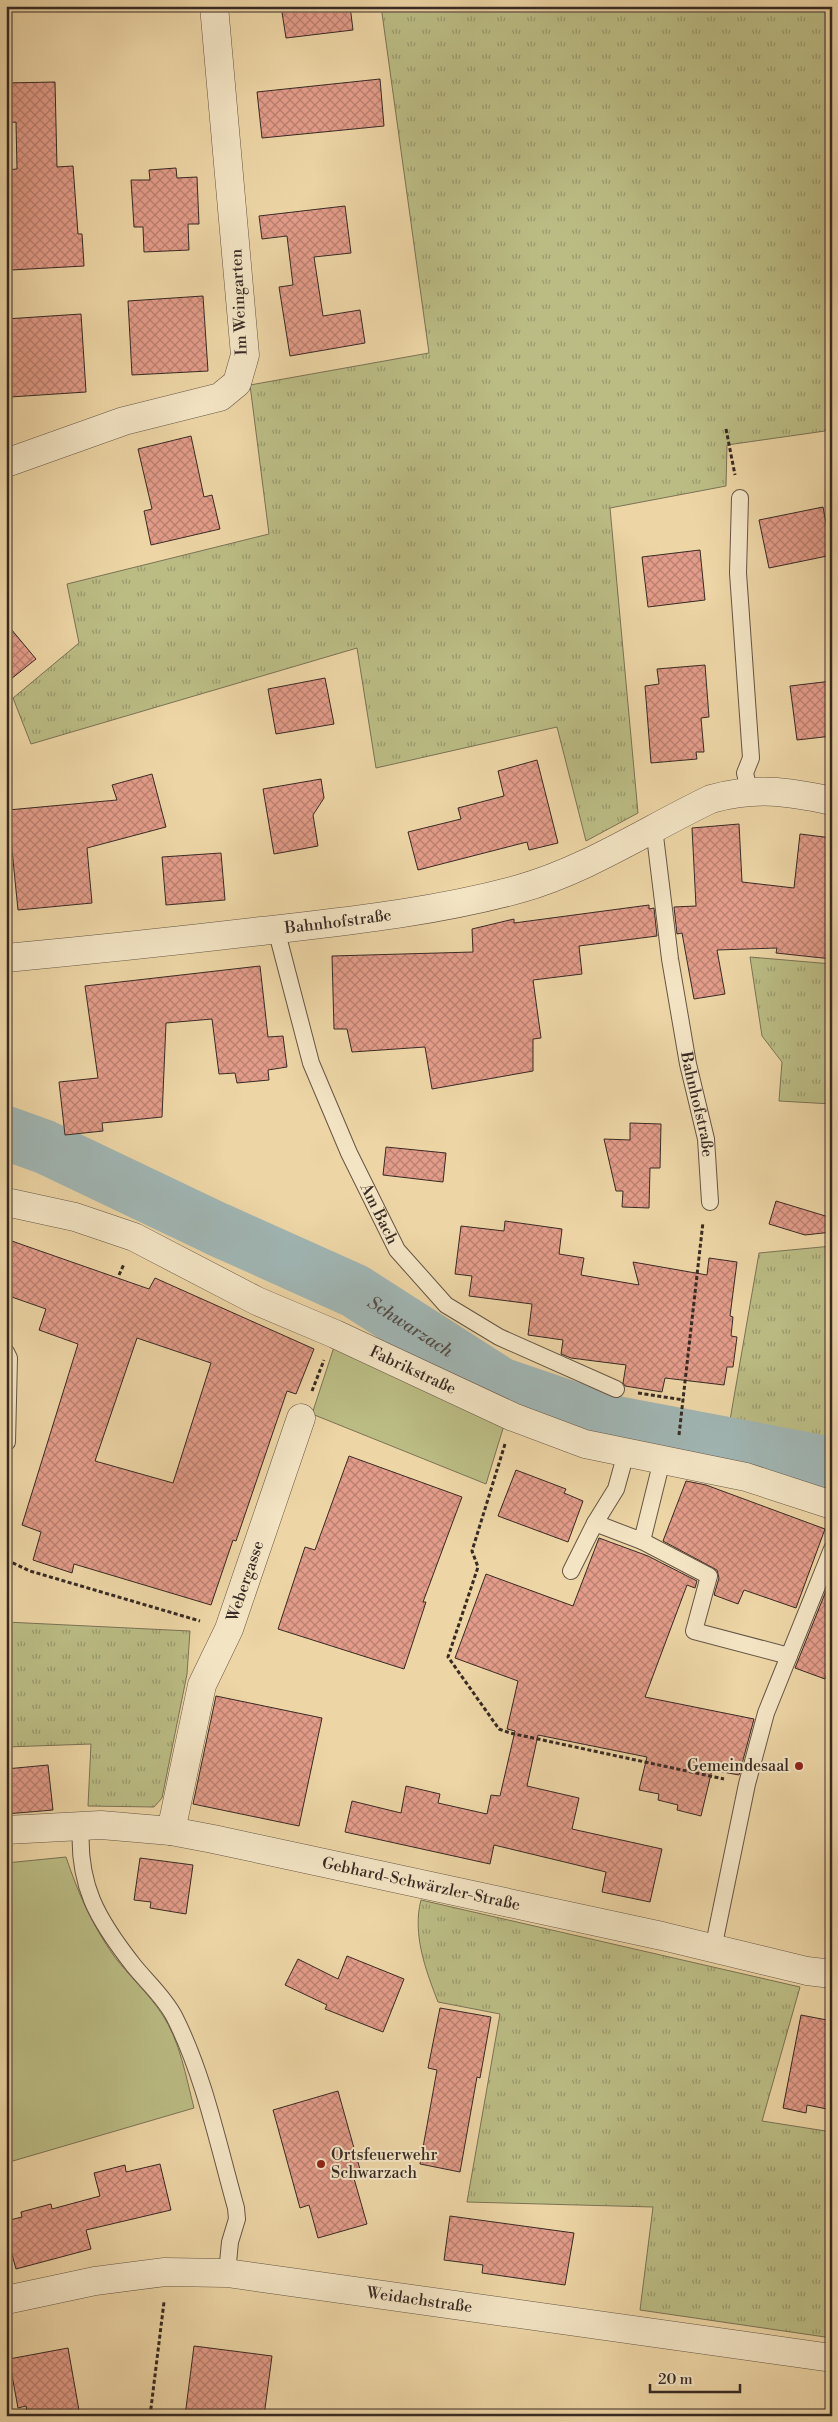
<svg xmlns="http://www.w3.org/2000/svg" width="838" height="2422" font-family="'Libre Bodoni',serif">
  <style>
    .grass { fill: url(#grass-tufts); stroke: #7a7354 }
    .park { fill: #bbbc84; stroke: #7a7354 }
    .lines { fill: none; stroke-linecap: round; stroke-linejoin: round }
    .river { stroke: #a0b5b3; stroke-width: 54 }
    .building { fill: url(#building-cross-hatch); stroke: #382a24; fill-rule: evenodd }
    .service-casing { stroke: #655544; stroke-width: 18 }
    .minor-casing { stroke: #655544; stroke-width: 29 }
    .tertiary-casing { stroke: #655544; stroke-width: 29 }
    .path { stroke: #382a24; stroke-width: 3; stroke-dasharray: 4 2.5; stroke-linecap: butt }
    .service { stroke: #f3e4c4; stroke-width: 16 }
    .minor { stroke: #f3e4c4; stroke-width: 28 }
    .tertiary { stroke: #f3e4c4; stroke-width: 28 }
    .poi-dot { fill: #8f2418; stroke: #f3e4c4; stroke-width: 2 }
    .labels { text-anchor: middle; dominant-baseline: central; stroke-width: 4; stroke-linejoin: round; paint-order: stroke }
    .street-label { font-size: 16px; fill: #382a24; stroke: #f3e4c4 }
    .poi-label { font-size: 16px; fill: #382a24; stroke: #f3e4c4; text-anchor: end }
    .water-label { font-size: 18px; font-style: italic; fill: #524d48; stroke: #f3e4c4 }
  </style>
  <defs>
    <pattern id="grass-tufts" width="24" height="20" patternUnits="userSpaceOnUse" patternTransform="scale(1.25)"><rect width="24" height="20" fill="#bbbc84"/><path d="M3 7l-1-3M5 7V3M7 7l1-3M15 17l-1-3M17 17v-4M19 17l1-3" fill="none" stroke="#99996c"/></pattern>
    <pattern id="building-cross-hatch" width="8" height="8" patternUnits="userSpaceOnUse" patternTransform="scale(1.25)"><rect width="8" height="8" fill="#e39c89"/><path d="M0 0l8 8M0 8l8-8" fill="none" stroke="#b97f70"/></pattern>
  </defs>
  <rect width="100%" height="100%" fill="#edd5a5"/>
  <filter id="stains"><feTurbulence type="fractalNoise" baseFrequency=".004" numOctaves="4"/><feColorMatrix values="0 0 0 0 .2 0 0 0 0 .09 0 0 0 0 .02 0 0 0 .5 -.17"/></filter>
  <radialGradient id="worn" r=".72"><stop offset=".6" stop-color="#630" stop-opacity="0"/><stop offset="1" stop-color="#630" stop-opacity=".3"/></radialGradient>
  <!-- grass -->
  <path class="grass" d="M 381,6 L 832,6 L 832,413 L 825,431 L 727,445 L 726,486 L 610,508 L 638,813 L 586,841 L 557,727 L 376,768 L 357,648 L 31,744 L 13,698 L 79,643 L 67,584 L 269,534 L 250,385 L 429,353 Z
    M 750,957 L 832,964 L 832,1104 L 779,1101 L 782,1062 L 762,1036 Z
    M 832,1246 L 832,1443 L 730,1420 L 759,1253 Z
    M 6,1622 L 190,1631 L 187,1674 L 162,1798 L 154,1807 L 88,1806 L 91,1744 L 6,1747 Z
    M 421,1900 L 800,1987 L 762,2121 L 832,2132 L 832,2338 L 640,2310 L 653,2207 L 467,2202 L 500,2014 L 438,2002 C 426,1971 412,1934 421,1900 Z"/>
  <!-- park -->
  <path class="park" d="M 334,1347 L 505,1422 L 486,1484 L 312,1414 Z
    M 66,1857 C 78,1893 92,1925 114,1956 C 129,1976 148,1993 162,2014 C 180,2041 186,2077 194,2108 L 6,2163 L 6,1863 Z"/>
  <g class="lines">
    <!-- river -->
    <path class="river" id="s1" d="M 6,1133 L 45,1147 L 217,1229 L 355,1291 L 500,1384 L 611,1422 L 832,1464"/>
  </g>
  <!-- building -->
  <path class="building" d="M 281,6 L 350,6 L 353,30 L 286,38 Z
    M 380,79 L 384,126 L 262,138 L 257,92 Z
    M 55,82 L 57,167 L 73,166 L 78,234 L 82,234 L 84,266 L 11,270 L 6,170 L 17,169 L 16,122 L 6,123 L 6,83 Z
    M 176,168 L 177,178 L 197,177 L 199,224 L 188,224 L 189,250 L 144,252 L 143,227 L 134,227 L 131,180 L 150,180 L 149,170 Z
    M 345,206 L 351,253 L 314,257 L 323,316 L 360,310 L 365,343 L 290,356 L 279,287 L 293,285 L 287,236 L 262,239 L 259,216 Z
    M 203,296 L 208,371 L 132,375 L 128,301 Z
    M 81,314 L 86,392 L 10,397 L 6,319 Z
    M 191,436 L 204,497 L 212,495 L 220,529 L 151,545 L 144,511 L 152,509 L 138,449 Z
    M 823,507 L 832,555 L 769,568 L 759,520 Z
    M 700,550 L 705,600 L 648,607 L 642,557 Z
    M 6,623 L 36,659 L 6,683 Z
    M 705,665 L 709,717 L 701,718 L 704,752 L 696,752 L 697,759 L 651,763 L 645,686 L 659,684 L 657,669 Z
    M 325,678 L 334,724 L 276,734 L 268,689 Z
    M 832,681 L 832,736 L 797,740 L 790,686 Z
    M 537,760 L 558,843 L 529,850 L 527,842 L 418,870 L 408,832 L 461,819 L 458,808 L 504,796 L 498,771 Z
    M 152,774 L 166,827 L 87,848 L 92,903 L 18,910 L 8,810 L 117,800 L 112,785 Z
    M 321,779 L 324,798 L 313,815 L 318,846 L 274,854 L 263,789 Z
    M 739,824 L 742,882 L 794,888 L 800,834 L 832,838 L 832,959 L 776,953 L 777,948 L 717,950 L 725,994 L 694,999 L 682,933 L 677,934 L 674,907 L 696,906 L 692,828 Z
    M 221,853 L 225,900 L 166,905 L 162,857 Z
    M 649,905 L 649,909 L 654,908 L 657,936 L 579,946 L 582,974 L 533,980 L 541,1038 L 533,1039 L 533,1071 L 432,1089 L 425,1047 L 352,1052 L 347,1029 L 334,1029 L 332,956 L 473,952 L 472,929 L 514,919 L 514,923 Z
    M 260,966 L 268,1037 L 283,1036 L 287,1067 L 268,1070 L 269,1080 L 237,1083 L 235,1073 L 219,1074 L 212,1019 L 166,1023 L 162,1117 L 102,1123 L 103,1131 L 65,1135 L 59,1082 L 98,1078 L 85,986 Z
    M 630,1123 L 661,1124 L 660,1168 L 650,1168 L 649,1208 L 622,1207 L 623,1191 L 616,1191 L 604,1139 L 630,1140 Z
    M 386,1147 L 446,1153 L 443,1182 L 383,1175 Z
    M 776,1201 L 832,1218 L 832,1232 L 805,1235 L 769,1224 Z
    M 505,1221 L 562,1229 L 559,1254 L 584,1258 L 581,1275 L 639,1285 L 633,1262 L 707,1275 L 709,1258 L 737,1262 L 730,1316 L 733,1317 L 731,1336 L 737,1337 L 733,1367 L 727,1367 L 724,1385 L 665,1378 L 662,1392 L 625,1386 L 623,1383 L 626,1365 L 571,1358 L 561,1354 L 563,1340 L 528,1335 L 532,1304 L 469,1296 L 472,1276 L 455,1274 L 461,1226 L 504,1231 Z
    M 6,1239 L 149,1289 L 155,1278 L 314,1349 L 296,1394 L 287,1391 L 236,1541 L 233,1540 L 211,1605 L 74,1564 L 72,1573 L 33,1560 L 41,1532 L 22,1525 L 78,1344 L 39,1330 L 46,1309 L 6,1295 ZM 137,1338 L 211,1363 L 173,1483 L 95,1461 Z
    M 349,1456 L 462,1497 L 423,1602 L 426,1602 L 404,1669 L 278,1629 L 305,1547 L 315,1550 Z
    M 516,1470 L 566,1489 L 564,1493 L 583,1501 L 568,1542 L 498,1516 Z
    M 686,1481 L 706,1485 L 825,1529 L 796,1608 L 744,1590 L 738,1604 L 714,1595 L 719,1578 L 717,1570 L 663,1541 Z
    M 599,1538 L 648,1556 L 697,1581 L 695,1588 L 687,1585 L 645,1697 L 754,1719 L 739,1775 L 712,1770 L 701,1816 L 677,1810 L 678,1805 L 658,1800 L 659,1794 L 639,1790 L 647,1757 L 538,1735 L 527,1786 L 579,1798 L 572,1829 L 662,1849 L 650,1902 L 602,1892 L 606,1872 L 494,1845 L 490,1864 L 345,1832 L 352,1801 L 401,1813 L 406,1786 L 440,1794 L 438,1803 L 487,1814 L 491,1795 L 500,1796 L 515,1731 L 507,1729 L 518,1681 L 455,1658 L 486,1574 L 573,1606 Z
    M 832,1576 L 832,1661 L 825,1679 L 795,1668 Z
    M 216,1696 L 322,1718 L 299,1826 L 193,1804 Z
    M 48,1765 L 53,1810 L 6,1814 L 6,1769 Z
    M 140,1858 L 193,1865 L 186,1914 L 150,1908 L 151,1902 L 134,1900 Z
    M 347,1956 L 404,1979 L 383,2032 L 325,2009 L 327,2005 L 285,1985 L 298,1959 L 338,1979 Z
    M 440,2008 L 491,2017 L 480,2078 L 477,2077 L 460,2172 L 420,2164 L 437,2070 L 428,2068 Z
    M 801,2015 L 832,2021 L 832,2110 L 807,2105 L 806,2113 L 783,2108 Z
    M 338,2091 L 361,2173 L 353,2175 L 367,2224 L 318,2238 L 309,2205 L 300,2208 L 273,2110 Z
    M 160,2164 L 171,2210 L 86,2230 L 91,2249 L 16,2269 L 6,2233 L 6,2221 L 22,2217 L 21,2212 L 51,2204 L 52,2209 L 100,2196 L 94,2173 L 125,2165 L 126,2172 Z
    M 450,2216 L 574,2233 L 565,2285 L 482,2273 L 483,2265 L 444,2260 Z
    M 194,2346 L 272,2356 L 264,2416 L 185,2416 Z
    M 68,2348 L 80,2416 L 28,2416 L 26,2406 L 18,2408 L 9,2359 Z"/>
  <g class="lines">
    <defs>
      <g id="service">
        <path d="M 740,498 L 738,573 L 751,758 L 745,773 L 749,790"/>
        <path id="s2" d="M 654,828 L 670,959 L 688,1064 L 706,1139 L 710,1202"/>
        <path id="s3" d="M 276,929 L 311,1063 L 349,1153 L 397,1250 L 446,1305 L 499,1337 L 616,1389"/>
        <path d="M 6,1352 L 9,1358 L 7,1442"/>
        <path d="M 595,1523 L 616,1489 L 626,1453"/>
        <path d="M 642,1541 L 709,1576 L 694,1631 L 789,1656"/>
        <path d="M 571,1571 L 595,1523 L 642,1541 L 662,1460"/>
        <path d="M 81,1824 C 77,1885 97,1919 134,1966 C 147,1982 164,1997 174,2016 C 204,2075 218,2144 236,2208 L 237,2219 L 230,2242 L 227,2273"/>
        <path d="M 713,1949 L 747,1784 L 766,1713 L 832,1549"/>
      </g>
      <g id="minor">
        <path d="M 6,463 L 124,421 L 220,397 L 237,383 L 245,355 L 214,6"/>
        <path id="s4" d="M 6,1202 L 75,1217 L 134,1237 L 257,1301 L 335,1334 L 513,1417 L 585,1444 L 746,1477 L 832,1505"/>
        <path id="s5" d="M 6,1830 L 101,1825 L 171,1831 L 213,1839 L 662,1936 L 807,1971 L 832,1974"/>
        <path id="s6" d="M 171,1831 L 202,1685 L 229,1629 L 301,1418"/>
        <path id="s7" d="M 6,2300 L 95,2281 L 165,2272 L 227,2273 L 832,2358"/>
      </g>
      <g id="tertiary">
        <path id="s8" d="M 6,958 C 92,950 177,941 262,931 C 348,921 435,912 519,889 C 587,870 648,829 711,799 C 755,787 787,791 832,801"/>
      </g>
    </defs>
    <!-- service casing -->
    <use href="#service" class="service-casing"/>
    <!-- minor casing -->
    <use href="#minor" class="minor-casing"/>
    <!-- tertiary casing -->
    <use href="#tertiary" class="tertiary-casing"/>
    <!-- path -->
    <path class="path" d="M 726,429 L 735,475
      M 6,1092 L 11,1076
      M 119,1275 L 124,1264
      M 312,1391 L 324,1360
      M 638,1393 L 684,1400
      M 679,1435 L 703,1222
      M 505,1444 L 472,1551 L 478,1567 L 448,1657 L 499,1729 L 510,1733 L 724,1779
      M 6,1473 L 7,1464
      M 6,1552 L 11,1562 L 30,1571 L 200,1621
      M 150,2416 L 164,2302"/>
    <!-- service -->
    <use href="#service" class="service"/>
    <!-- minor -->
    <use href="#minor" class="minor"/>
    <!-- tertiary -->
    <use href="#tertiary" class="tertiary"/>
  </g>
  <!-- markers -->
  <g class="poi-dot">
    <circle cx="799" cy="1766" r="5"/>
    <circle cx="321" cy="2164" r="5"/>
  </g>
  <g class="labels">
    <!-- street labels -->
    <g class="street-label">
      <text transform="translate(239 302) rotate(-93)">Im Weingarten</text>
      <text stroke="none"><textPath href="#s8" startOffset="334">Bahnhofstraße</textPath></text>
      <text stroke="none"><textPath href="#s2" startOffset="280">Bahnhofstraße</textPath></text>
      <text stroke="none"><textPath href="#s3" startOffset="304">Am Bach</textPath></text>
      <text stroke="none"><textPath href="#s4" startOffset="442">Fabrikstraße</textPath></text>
      <text stroke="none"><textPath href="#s6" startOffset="262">Webergasse</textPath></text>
      <text stroke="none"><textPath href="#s5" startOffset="421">Gebhard-Schwärzler-Straße</textPath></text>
      <text stroke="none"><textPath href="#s7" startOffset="418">Weidachstraße</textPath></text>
    </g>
    <!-- poi labels -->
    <g class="poi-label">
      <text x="789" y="1766">Gemeindesaal</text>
      <text x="331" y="2155" text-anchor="start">Ortsfeuerwehr<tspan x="331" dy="18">Schwarzach</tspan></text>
    </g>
    <!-- water labels -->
    <g class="water-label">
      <text stroke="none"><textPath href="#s1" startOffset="449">Schwarzach</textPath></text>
    </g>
  </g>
  <!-- margin -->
  <rect width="838" height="2422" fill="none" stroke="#edd5a5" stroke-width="25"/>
  <rect x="8" y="8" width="823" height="2407" fill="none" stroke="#382a24" stroke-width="2.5"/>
  <rect x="12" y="12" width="813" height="2397" fill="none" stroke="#382a24"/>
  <!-- scale -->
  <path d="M650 2384v8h90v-8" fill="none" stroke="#382a24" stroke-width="2.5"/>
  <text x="658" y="2384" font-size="15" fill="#382a24" stroke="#f3e4c4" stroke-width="4" paint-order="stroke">20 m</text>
  <rect width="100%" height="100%" filter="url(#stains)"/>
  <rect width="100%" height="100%" fill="url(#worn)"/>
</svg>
